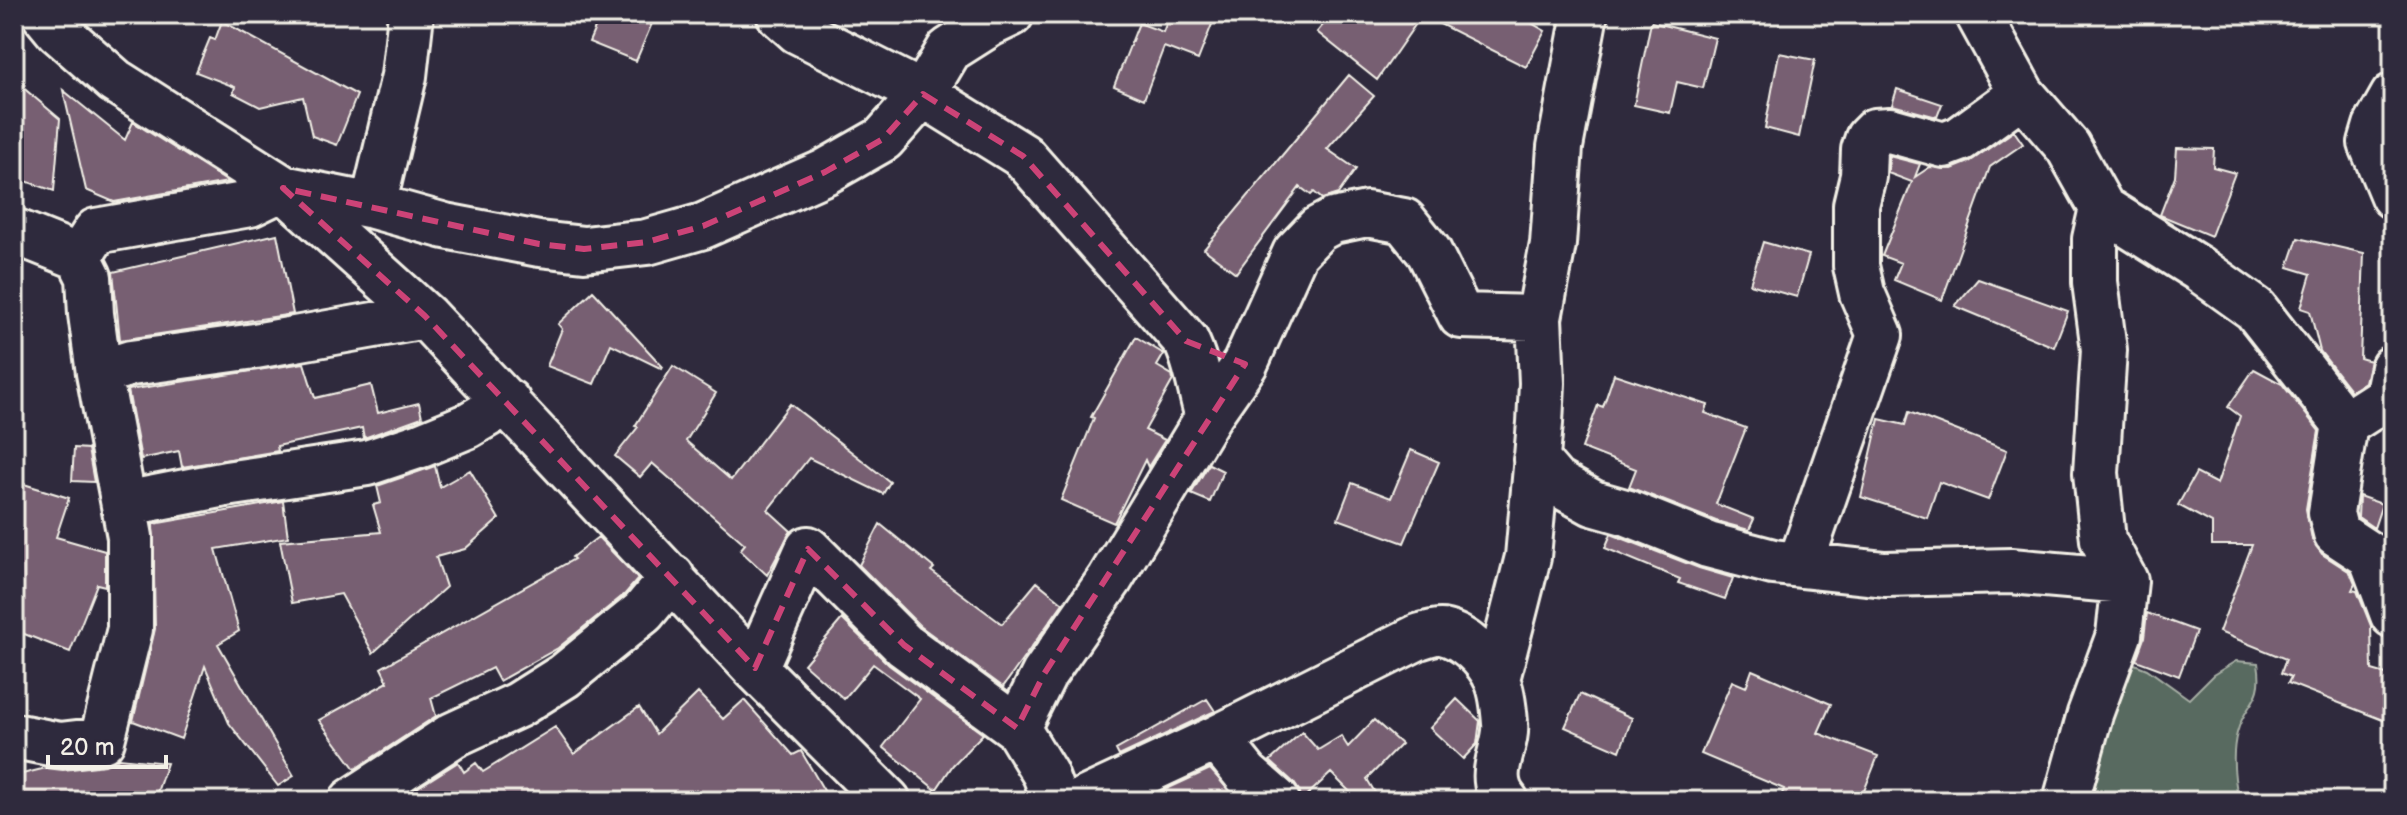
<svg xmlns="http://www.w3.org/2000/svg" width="2407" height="815" font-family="'Balsamiq Sans',sans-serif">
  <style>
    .green { fill: #596a61; stroke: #a6aea4; stroke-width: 2 }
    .building { fill: #775f72; stroke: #f4f1e8; stroke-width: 2 }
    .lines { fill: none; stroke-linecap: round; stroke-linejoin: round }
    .minor-casing { stroke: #f4f1e8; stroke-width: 50 }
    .minor { stroke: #2f2a3d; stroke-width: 44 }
    .marked { fill: none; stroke: #cc4377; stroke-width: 6; stroke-dasharray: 16 10; stroke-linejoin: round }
  </style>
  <rect width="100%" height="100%" fill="#2f2a3d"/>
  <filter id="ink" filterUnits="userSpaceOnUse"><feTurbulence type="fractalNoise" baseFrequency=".0125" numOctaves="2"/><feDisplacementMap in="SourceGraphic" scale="16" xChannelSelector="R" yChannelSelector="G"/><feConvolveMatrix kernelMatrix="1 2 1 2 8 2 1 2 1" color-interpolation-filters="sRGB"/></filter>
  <g filter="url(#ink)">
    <!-- green -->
    <path class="green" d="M 2125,660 L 2147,669 L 2189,699 L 2213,675 L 2236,661 L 2258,663 C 2265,703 2245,701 2237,733 C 2231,755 2234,779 2239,801 L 2081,801 Z"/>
    <!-- building -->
    <path class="building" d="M 601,14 L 656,14 L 636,61 L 589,42 Z
      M 1170,14 L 1216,14 L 1198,60 L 1164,47 L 1144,99 L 1114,86 L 1139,23 L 1163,32 Z
      M 1332,14 L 1516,14 L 1545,31 L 1526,67 L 1422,15 L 1377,80 L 1317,32 Z
      M 222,21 L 357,95 L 337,145 L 312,136 L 303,97 L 260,107 L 233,93 L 235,87 L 196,72 L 210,38 L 215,40 Z
      M 1651,22 L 1715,38 L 1703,88 L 1677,82 L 1670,113 L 1634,105 Z
      M 1779,53 L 1815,60 L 1799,137 L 1765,128 Z
      M 1349,75 L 1374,96 L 1327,149 L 1356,169 L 1338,194 L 1322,199 L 1314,192 L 1311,195 L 1300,187 L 1236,273 L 1204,249 Z
      M 14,80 L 60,119 L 54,191 L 14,177 Z
      M 1897,89 L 1942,104 L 1937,117 L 1892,105 Z
      M 63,90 L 125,140 L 133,122 L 228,182 L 114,202 L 86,190 Z
      M 2014,131 L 2023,144 L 1990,167 L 1942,300 L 1894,280 L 1901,263 L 1882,256 L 1912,182 L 1888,173 L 1889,156 L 1920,164 L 1915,177 L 1930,167 L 1952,169 L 1969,162 Z
      M 2177,148 L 2214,149 L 2213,167 L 2235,173 L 2211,236 L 2160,215 L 2175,176 Z
      M 277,234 L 293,314 L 120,340 L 113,272 Z
      M 2298,238 L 2364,253 L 2360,358 L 2370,361 L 2365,382 L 2351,391 L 2320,351 L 2310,311 L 2301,308 L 2311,274 L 2288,267 Z
      M 1763,242 L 1809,255 L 1797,297 L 1750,284 Z
      M 1978,279 L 2068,311 L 2054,347 L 1955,306 Z
      M 593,291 L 663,367 L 662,369 L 611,344 L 594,384 L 547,366 L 562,329 L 558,324 Z
      M 1136,337 L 1164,354 L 1157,366 L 1172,375 L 1173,380 L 1145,430 L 1165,440 L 1148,467 L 1145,460 L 1114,523 L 1061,500 L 1094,418 L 1091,417 Z
      M 304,363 L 315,398 L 371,385 L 378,413 L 419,403 L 422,417 L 364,438 L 362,428 L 277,446 L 278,451 L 182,467 L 179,451 L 141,459 L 128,390 Z
      M 673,366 L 716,393 L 686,441 L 731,480 L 790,404 L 890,482 L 883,494 L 809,458 L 768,510 L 791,531 L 767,575 L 740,550 L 745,544 L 652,463 L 640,477 L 615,456 L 638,427 L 635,426 Z
      M 2254,369 L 2282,384 L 2319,431 L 2306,509 L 2312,539 L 2322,554 L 2350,572 L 2355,584 L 2352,590 L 2357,591 L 2371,626 L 2372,670 L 2393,676 L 2393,724 L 2288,683 L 2291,677 L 2281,673 L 2286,659 L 2219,632 L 2252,545 L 2212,545 L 2212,523 L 2178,505 L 2196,473 L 2217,484 L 2240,416 L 2228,407 Z
      M 1614,374 L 1708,405 L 1705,413 L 1746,428 L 1716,504 L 1754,519 L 1749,530 L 1716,521 L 1629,487 L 1636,469 L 1582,448 L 1598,405 L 1603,407 Z
      M 1909,412 L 2007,450 L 1988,500 L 1939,482 L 1927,518 L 1861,497 L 1879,419 L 1905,425 Z
      M 74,448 L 88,449 L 94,482 L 72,481 Z
      M 1411,450 L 1439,462 L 1404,543 L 1338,519 L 1352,483 L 1391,498 Z
      M 1209,464 L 1223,471 L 1210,502 L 1191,494 Z
      M 435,466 L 440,487 L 470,470 L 499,519 L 465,549 L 436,557 L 446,587 L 373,653 L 341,594 L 292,603 L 280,541 L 381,532 L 373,505 L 381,503 L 377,486 Z
      M 14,481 L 69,498 L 56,537 L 105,551 L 105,586 L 97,584 L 70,652 L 14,630 Z
      M 2359,496 L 2382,504 L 2374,528 L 2358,517 Z
      M 283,501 L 288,537 L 216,549 L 239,631 L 218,644 L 294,776 L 278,786 L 229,723 L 205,666 L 181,739 L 133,721 L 155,629 L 153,524 Z
      M 880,524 L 934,568 L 931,571 L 1002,624 L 1037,582 L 1063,603 L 1003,687 L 920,626 L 859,565 Z
      M 1611,534 L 1699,568 L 1733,578 L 1725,599 L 1678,583 L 1680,579 L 1605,548 Z
      M 598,537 L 638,579 L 625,594 L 558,648 L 499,681 L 492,668 L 431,698 L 436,716 L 355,769 L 319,720 L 388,682 L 381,668 L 574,559 L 572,557 Z
      M 2147,613 L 2196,631 L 2179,676 L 2136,660 L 2144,638 Z
      M 842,619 L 889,665 L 983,734 L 953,765 L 936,790 L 883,747 L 920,699 L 873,664 L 844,699 L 804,664 Z
      M 1752,670 L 1831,704 L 1818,733 L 1878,756 L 1860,801 L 1779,801 L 1784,789 L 1701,754 L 1732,681 L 1746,687 Z
      M 698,693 L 723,719 L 744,700 L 793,755 L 801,751 L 830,801 L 427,801 L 417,788 L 458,762 L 464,772 L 476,763 L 483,772 L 555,727 L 574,754 L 639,707 L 656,734 Z
      M 1580,694 L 1632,718 L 1620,751 L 1565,727 Z
      M 1207,699 L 1215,711 L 1119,756 L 1116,750 Z
      M 1457,699 L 1480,721 L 1477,744 L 1463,759 L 1430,728 Z
      M 1374,720 L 1401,744 L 1367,779 L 1380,801 L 1359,801 L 1331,773 L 1301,801 L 1300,792 L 1294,783 L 1270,761 L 1302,732 L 1318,750 L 1341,736 L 1348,747 Z
      M 119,758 L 167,763 L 154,801 L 104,801 L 14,795 L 14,776 L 46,768 L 63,770 L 105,765 Z
      M 1210,769 L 1239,801 L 1141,801 Z"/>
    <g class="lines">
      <defs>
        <path id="minor" d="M 44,14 L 58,31 L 115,81 L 283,188 L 425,316 L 755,668 L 888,801
          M 779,14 L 798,31 L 923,94 L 1023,156 L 1186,341 C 1198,365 1200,391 1208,417
          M 1978,14 L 2022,94 L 2068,147 L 2102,208 L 2199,269 L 2255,309 L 2345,424 L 2331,513 L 2336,533 L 2371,556 L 2393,615
          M 2393,96 L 2376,126 L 2371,143 L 2393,196
          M 373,206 L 404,76 L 411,14
          M 14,231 L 79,257 L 89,277 L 91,314 L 99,373 L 130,537 L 130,629 L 102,740 L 60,745 L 14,736
          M 79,257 L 96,231 L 250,204 L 283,188 L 373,206 L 445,226 L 539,244 L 584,249 L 647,242 L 703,226 L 825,172 L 883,139 L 923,94 L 949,50 L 990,24 L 1011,14
          M 99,373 L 131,363 L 255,346 L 425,316
          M 2345,424 L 2387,397 L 2393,368
          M 1536,460 L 1555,482 L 1593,503 L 1628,513 L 1708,545 L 1773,562 L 1885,574 L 2011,571 L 2125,581 L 2103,540 L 2096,473 L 2104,350 L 2095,282 L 2095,239 L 2102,208
          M 124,504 L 226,484 L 367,463 L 421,445 L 467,426 L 508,402
          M 1800,565 L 1880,335 L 1862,293 L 1856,266 L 1856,205 L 1863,176 L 1864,150 L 1868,138 L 1875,131 L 1890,130 L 1944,145 L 1960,139 L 2022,94
          M 755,668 L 808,549 L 904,645 L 1017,728 L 1045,774 L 1055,801
          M 1497,679 L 1528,557 L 1540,423 L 1542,383 L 1539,318 L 1553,244 L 1560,147 L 1585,14
          M 1017,728 L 1044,674 L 1110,579 L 1208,417 L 1245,364 L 1295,253 L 1318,229 L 1333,221 L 1367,214 L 1404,221 L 1429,252 L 1461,316 L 1539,318
          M 1217,738 L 1246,774 L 1277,801
          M 352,801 L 453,735 L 518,705 L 564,676 L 643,612 L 672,577
          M 1082,801 L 1217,738 L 1418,637 C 1425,635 1435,631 1442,632 C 1464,636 1488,659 1497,680 C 1502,691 1504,710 1505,723 C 1508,747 1484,776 1506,801
          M 2066,801 L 2090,714 L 2119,635 L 2125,581"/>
      </defs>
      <!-- minor casing -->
      <use href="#minor" class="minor-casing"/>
      <!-- minor -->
      <use href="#minor" class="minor"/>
    </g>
  </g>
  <!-- marked area -->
  <path class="marked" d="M 923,94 L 1023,156 L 1186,341 L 1245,364 L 1044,674 L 1017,728 L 904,645 L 808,549 L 755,668 L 425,316 L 283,188 L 539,244 L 584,249 L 647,242 L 703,226 L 825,172 L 883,139 Z"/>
  <!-- margin -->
  <rect width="2407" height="815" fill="none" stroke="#2f2a3d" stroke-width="48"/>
  <rect x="24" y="24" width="2359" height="767" fill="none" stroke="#f4f1e8" stroke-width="3" filter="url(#ink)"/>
  <!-- scale -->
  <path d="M48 755v12h118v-12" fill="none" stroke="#f4f1e8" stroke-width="4"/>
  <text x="60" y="755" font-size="24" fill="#f4f1e8" stroke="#2f2a3d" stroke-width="6" paint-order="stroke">20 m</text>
</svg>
